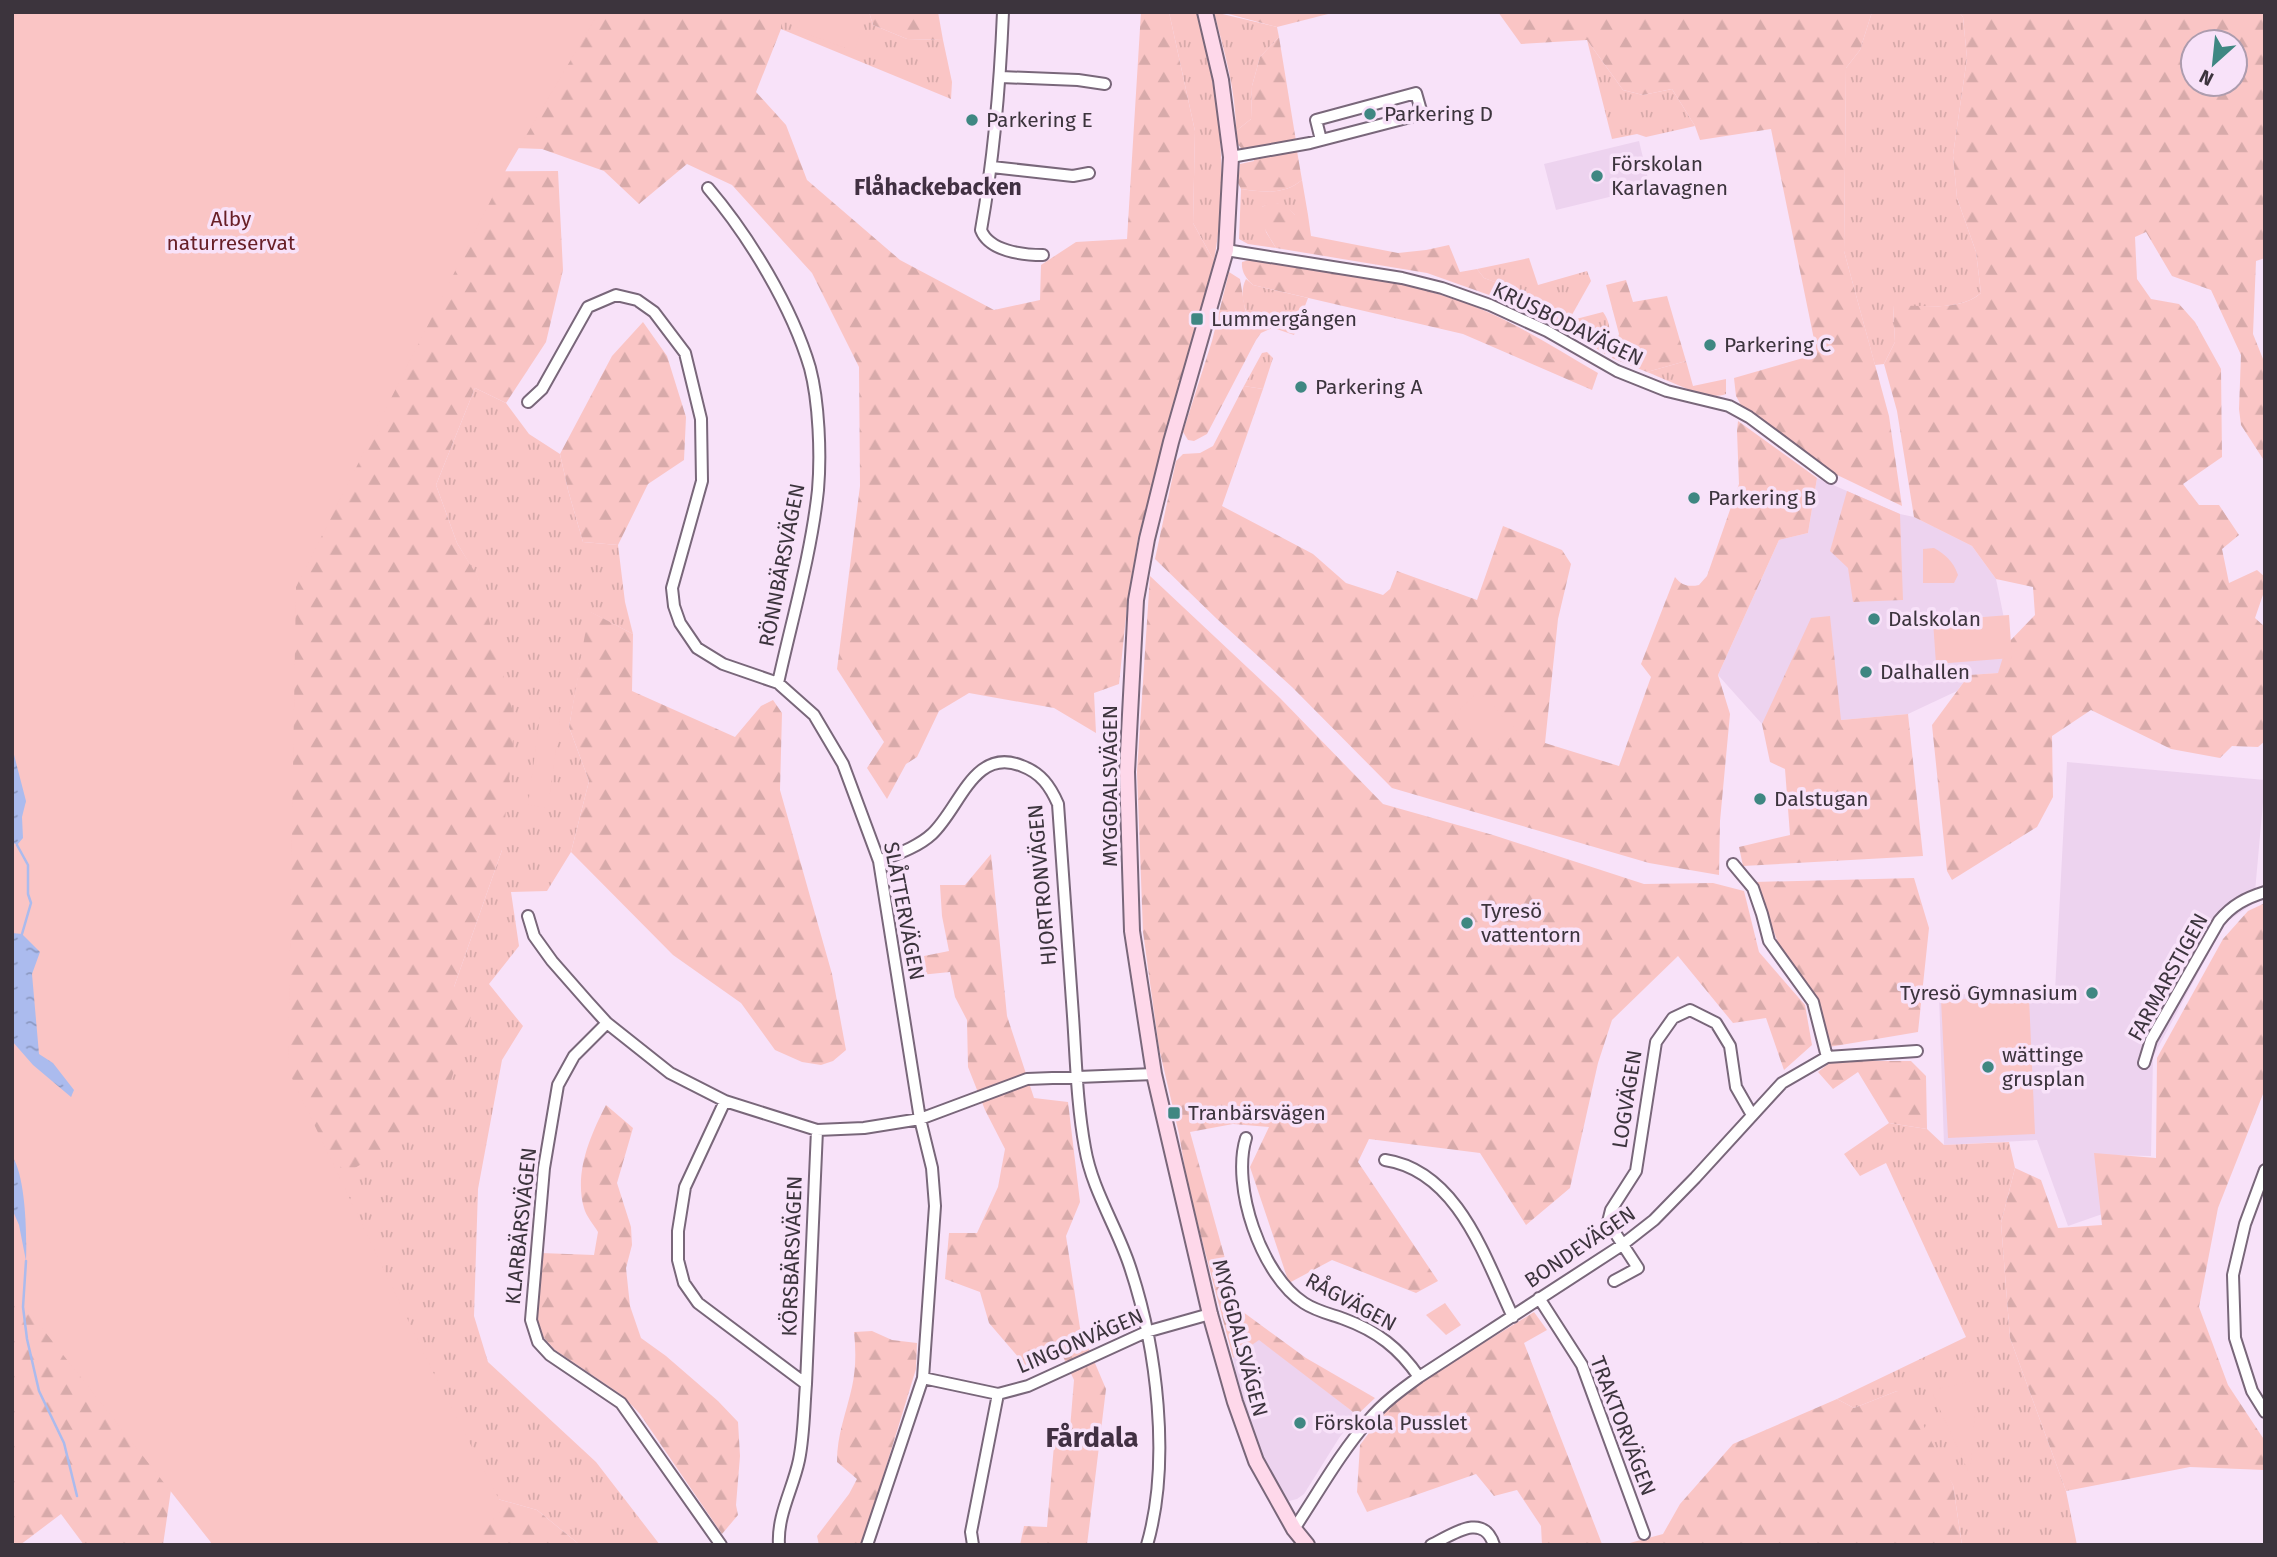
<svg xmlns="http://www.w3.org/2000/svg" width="2277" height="1557" font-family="'Fira Sans',sans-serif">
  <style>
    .built { fill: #edd3ef }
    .grass { fill: url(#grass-tufts) }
    .forest { fill: url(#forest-firs); fill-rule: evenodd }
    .green { fill: #fac5c5 }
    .water { fill: url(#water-ripples) }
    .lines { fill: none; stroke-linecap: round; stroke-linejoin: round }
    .stream { stroke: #abbbee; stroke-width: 2.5 }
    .street-casing { stroke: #79677a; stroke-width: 14 }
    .secondary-casing { stroke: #79677a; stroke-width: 18 }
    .street { stroke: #fff; stroke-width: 10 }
    .secondary { stroke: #fed8ea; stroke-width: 14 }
    .poi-dot { fill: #3f8782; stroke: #f8e2f9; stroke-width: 2.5 }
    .labels { text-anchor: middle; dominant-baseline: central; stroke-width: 7; stroke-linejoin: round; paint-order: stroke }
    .poi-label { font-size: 21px; fill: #3c343d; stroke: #f8e2f9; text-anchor: start }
    .park-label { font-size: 21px; fill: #681f27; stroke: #f8e2f9 }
    .street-label { font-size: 21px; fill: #3c343d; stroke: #f8e2f9 }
    .neighbourhood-label { font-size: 23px; font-weight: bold; fill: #413042; stroke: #f8e2f9 }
    .district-label { font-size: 28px; font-weight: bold; fill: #413042; stroke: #f8e2f9 }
  </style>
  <defs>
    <pattern id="grass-tufts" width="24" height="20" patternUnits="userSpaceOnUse" patternTransform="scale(1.75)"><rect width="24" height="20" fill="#fac5c5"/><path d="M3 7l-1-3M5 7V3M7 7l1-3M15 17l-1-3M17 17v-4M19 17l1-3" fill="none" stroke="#d7aaaa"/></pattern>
    <pattern id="forest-firs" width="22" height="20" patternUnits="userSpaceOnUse" patternTransform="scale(1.75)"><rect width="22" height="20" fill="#fac5c5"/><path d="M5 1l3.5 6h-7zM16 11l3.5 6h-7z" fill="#d7aaaa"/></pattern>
    <pattern id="water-ripples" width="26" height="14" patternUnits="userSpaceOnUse" patternTransform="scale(1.75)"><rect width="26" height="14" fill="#abbbee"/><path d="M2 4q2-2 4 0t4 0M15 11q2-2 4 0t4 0" fill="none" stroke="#8c99c2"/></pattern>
  </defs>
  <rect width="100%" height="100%" fill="#f8e2f9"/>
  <!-- built -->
  <path class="built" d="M 1639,141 L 1650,187 L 1556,210 L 1544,164 Z
    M 1817,478 L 1900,514 L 1914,517 L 1972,546 L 1996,579 L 2012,658 L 1998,673 L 1969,675 L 1957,691 L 1908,714 L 1841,720 L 1762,724 L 1718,675 L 1779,540 L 1808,533 Z
    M 2067,762 L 2265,780 L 2254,903 L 2225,923 L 2153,1057 L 2151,1156 L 2107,1155 L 2111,1211 L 2068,1226 L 2037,1140 L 1944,1145 L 1939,995 L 2055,991 Z
    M 1259,1339 L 1357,1415 L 1339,1438 L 1304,1494 L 1297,1499 L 1289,1501 L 1262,1456 L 1252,1430 L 1242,1401 L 1233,1358 Z"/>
  <!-- grass -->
  <path class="grass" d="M 781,12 L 869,12 L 873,25 L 907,39 L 943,40 L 952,82 L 951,99 L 781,29 Z
    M 1169,12 L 1197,12 C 1219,101 1230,170 1214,261 L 1193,223 L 1195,131 Z
    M 1214,12 L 1277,27 L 1279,37 L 1260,57 L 1252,86 L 1251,119 L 1236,131 C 1236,90 1224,51 1214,12 Z
    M 1872,12 L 1959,12 L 1963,17 L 1967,58 L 1953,155 L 1957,198 L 1976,252 L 1981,293 C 1960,312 1920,305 1893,306 L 1895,342 L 1884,364 L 1875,365 L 1844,251 L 1846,68 L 1860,50 Z
    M 1587,40 L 1623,90 L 1643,95 L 1672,89 L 1695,126 L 1646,137 L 1637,134 L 1612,139 Z
    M 1302,180 L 1308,215 L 1295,215 C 1285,204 1276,200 1262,207 L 1266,232 L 1276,248 L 1248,244 L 1239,239 L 1241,189 C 1263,192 1284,195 1302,180 Z
    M 1529,258 L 1538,285 L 1587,271 L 1591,281 L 1564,329 L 1535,317 L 1506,301 L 1516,290 L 1484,278 L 1477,269 Z
    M 1246,279 L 1253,285 L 1308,298 L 1294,335 L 1250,320 C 1244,308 1239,292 1246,279 Z
    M 1603,312 C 1613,326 1610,339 1605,354 L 1591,345 L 1594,337 L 1572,326 L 1576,319 Z
    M 1267,352 L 1273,358 L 1263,389 L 1244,386 L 1262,353 Z
    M 1686,361 L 1693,386 L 1726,379 L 1726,394 C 1708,402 1666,379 1647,372 Z
    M 475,388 L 506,403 L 529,434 L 560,454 L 568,490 L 583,542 L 618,545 L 625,602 L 633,634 L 590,612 L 569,727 L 589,781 L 571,852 L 547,891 L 511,892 L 519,946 L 489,984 L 523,1026 L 502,1060 L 478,1189 L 474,1316 L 488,1362 L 596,1462 L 660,1545 L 580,1545 L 537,1510 L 455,1487 L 306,1152 L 454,987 L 502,850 L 478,578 L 457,543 L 436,485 Z
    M 1889,1123 L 1927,1129 L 1944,1145 L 2009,1142 L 2015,1168 L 2001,1223 L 2010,1338 L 2066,1491 L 2077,1545 L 1962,1545 L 1953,1485 L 1897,1391 L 1854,1408 L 1837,1399 L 1966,1337 L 1886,1163 L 1860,1176 L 1844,1154 Z"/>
  <!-- forest -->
  <path class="forest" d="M 334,12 L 781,12 L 781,29 L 756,92 L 786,125 L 807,180 L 900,260 L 994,310 L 1040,300 L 1041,265 L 1076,242 L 1127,239 L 1141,12 L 1169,12 L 1195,131 L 1193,223 L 1214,261 L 1138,538 L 1127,607 L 1119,684 L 1094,693 L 1096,733 L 1054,708 L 969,693 L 939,711 L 917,757 L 906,764 L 887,799 L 867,768 L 884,742 L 837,669 L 860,486 L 859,367 L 812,273 L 732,185 L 687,164 L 639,204 L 604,171 L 542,149 L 319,140 Z
    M 869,12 L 938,12 L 943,40 L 907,39 L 873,25 Z
    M 1221,12 L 1336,12 L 1277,27 Z
    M 1498,12 L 1872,12 L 1860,50 L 1846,68 L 1844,251 L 1889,416 L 1902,506 L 1833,473 L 1742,407 L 1736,396 L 1734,378 L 1817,354 L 1771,129 L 1700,140 L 1695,126 L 1672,89 L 1643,95 L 1623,90 L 1587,40 L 1521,44 Z
    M 1959,12 L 2265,12 L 2265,258 L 2256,261 L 2253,334 L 2265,364 L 2265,462 L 2241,425 L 2239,409 L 2241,355 L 2211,290 L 2172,276 L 2146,232 L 2135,237 L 2137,279 L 2151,299 L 2179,304 L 2195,322 L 2221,369 L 2222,457 L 2183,484 L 2199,505 L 2219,505 L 2239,535 L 2222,549 L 2229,583 L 2257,570 L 2265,577 L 2265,589 L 2255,618 L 2265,627 L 2265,741 L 2258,747 L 2232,746 L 2220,758 L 2171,749 L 2091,710 L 2052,736 L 2053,797 L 2037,827 L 1952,880 L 1947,871 L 1932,725 L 1969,675 L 1998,673 L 2007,644 L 2035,615 L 2033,587 L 1996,579 L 1972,546 L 1914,517 L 1897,411 L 1884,364 L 1895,342 L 1893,305 C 1920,305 1960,312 1981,293 L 1976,252 L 1957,198 L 1953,155 L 1967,58 L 1963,17 ZM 2193,42 L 2235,42 L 2235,84 L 2193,84 Z
    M 1279,37 L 1296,141 L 1252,149 L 1241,148 L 1235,141 L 1236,131 L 1251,119 L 1252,86 L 1260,57 Z
    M 1297,151 L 1302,180 C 1284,195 1263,192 1241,189 L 1238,183 L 1240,164 L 1254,161 L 1254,158 Z
    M 558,171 L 563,270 L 546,342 L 506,403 L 475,388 L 436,485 L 457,543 L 478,577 L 515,720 L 502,850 L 454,987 L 471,1016 L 440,1116 L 350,1171 L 306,1152 L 269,1545 L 211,1545 L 207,1465 L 174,1469 L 163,1545 L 84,1545 L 61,1514 L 20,1545 L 12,1545 L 12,1209 L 304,172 Z
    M 1271,202 L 1286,205 L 1295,215 L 1308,215 L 1311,236 L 1398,253 L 1426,250 L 1449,245 L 1460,272 L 1477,269 L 1484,278 L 1517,290 L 1506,301 L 1427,273 L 1276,248 C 1268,235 1259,223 1262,207 Z
    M 1249,260 C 1319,271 1393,277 1460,301 C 1509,318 1553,347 1598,373 L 1592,390 L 1463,334 L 1253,285 C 1246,279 1241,271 1242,262 Z
    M 1229,272 L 1240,279 L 1245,309 L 1250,320 L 1274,327 L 1261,333 L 1256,340 L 1207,434 L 1194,441 L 1188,440 L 1183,432 L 1212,341 Z
    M 1626,280 L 1633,302 L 1667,296 L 1686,361 L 1647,372 L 1612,358 L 1619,334 L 1606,285 Z
    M 643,322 L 667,356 L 686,417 L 684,460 L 648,484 L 618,545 L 583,542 L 568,490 L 560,454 L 612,356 Z
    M 1244,386 L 1263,389 L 1222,506 L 1313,554 L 1346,583 L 1383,595 L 1390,589 L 1397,571 L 1477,600 L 1503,526 L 1562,550 L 1571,564 L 1558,619 L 1545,743 L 1619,766 L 1651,677 L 1641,664 L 1675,577 C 1682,586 1689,587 1699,585 L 1707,576 L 1739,484 L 1737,431 L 1738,421 L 1817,478 L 1808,533 L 1779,540 L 1718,675 L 1730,714 L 1720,821 L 1719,875 L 1649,863 L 1392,788 L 1292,687 L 1217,619 L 1155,559 L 1176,461 L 1183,454 L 1200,453 L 1213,446 Z
    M 1847,491 L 1900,514 L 1903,600 L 1853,602 L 1848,568 L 1830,551 Z
    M 1150,576 L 1280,698 L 1383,804 L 1493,835 L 1644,884 L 1713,883 L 1744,891 L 1759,952 L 1805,1005 L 1812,1045 L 1784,1070 L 1766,1018 L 1733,1023 L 1678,956 L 1612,1020 L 1598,1063 L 1570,1188 L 1526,1225 L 1480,1153 L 1369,1139 L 1358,1162 L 1438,1281 L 1416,1293 L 1332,1260 L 1289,1283 L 1250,1167 L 1269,1127 L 1233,1124 L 1190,1132 L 1239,1309 L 1306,1358 L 1375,1398 L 1357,1415 L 1259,1340 L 1233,1358 L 1188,1187 L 1179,1134 L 1159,1048 L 1143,932 L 1137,772 Z
    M 589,611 L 633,634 L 632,691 L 735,737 L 761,706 L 773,700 L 782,713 L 780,790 L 832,974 L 846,1050 L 833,1061 L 821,1065 L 802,1062 L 775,1050 L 741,1003 L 673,955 L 571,852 L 589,781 L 569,727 Z
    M 1830,616 L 1841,720 L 1908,714 L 1923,856 L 1743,866 L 1739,847 L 1790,835 L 1785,769 L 1770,762 L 1762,724 L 1811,618 Z
    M 991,854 L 1007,1016 L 1034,1098 L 1068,1102 L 1080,1202 L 1066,1236 L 1080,1328 L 1106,1389 L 1087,1545 L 1020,1545 L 1024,1526 L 1047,1527 L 1054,1445 L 1069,1441 L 1074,1380 L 1059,1348 L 1025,1365 L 989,1323 L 980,1292 L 945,1279 L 949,1233 L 977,1233 L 998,1187 L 1005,1149 L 985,1110 L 968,1067 L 967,1020 L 955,997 L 950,972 L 920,975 L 919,957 L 949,951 L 942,916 L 940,885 L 965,885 Z
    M 1914,878 L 1929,928 L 1918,1032 L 1829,1047 L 1816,999 L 1780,948 L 1755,882 Z
    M 2265,903 L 2265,1089 L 2218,1208 L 2199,1307 L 2228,1385 L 2265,1441 L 2265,1470 L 2190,1467 L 2066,1491 L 2010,1338 L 2001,1223 L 2015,1168 L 2041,1180 L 2058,1228 L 2102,1225 L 2094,1153 L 2156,1158 L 2157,1058 L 2223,939 L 2248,911 Z
    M 1832,1061 L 1911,1061 L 1926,1076 L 1927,1129 L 1889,1123 L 1858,1072 L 1833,1089 L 1818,1072 Z
    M 606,1105 L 633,1128 L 617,1183 L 631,1227 L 632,1245 L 626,1268 L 630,1306 L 641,1338 L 666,1356 L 718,1401 L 738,1422 L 740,1456 L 736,1505 L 738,1515 L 722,1534 L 640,1414 L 623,1396 L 555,1350 L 543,1337 L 537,1319 L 541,1253 L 594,1255 L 598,1232 C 594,1225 586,1216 584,1208 C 574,1173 590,1136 606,1105 Z
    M 1534,1312 L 1547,1330 L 1524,1343 L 1602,1544 L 1626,1544 L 1663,1534 L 1680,1504 L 1733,1444 L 1837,1399 L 1854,1408 L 1897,1391 L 1909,1396 L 1953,1485 L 1962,1545 L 1542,1545 L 1541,1526 L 1517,1490 L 1494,1496 L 1476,1474 L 1367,1512 L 1357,1492 L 1360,1445 L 1384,1413 L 1423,1380 Z
    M 872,1331 L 892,1340 L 917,1343 L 916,1369 L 862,1545 L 819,1545 L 817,1536 L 849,1494 L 857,1479 L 837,1462 C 837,1434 846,1414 852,1387 C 856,1369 856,1350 854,1332 Z
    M 455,1487 L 537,1510 L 580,1545 L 411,1545 Z"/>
  <!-- green -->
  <path class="green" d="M 12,12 L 599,12 L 507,168 L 296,587 L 288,1070 L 433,1372 L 503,1507 L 474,1545 L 213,1545 L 12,1290 Z
    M 803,12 L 849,12 L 865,18 L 854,51 L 796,30 Z
    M 1934,548 C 1946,555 1953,561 1958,575 L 1954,583 L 1923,583 L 1923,549 Z
    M 2009,615 L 2012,658 L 1936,664 L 1933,621 Z
    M 1479,691 L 1517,731 L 1493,754 L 1455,714 Z
    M 540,717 L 560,719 L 548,808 L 528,805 Z
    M 2029,997 L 2035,1134 L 1948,1138 L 1941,1000 Z
    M 1445,1303 L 1461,1325 L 1446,1335 L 1426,1315 Z
    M 1974,1381 L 1976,1401 L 1970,1475 L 1931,1390 Z"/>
  <!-- water -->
  <path class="water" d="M 12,747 L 26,801 L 22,817 L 23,838 L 17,845 L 12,842 Z
    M 12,933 L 22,934 L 40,952 L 32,974 L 39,1054 L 53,1063 L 74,1090 L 71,1097 L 33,1065 L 12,1041 Z
    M 12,1156 C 26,1176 27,1237 26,1261 L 19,1225 L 12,1209 Z"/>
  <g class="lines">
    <!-- stream -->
    <path class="stream" d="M 17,845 L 28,865 L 28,894 L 31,903 L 22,934
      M 26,1261 L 23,1307 L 27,1339 L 39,1391 L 64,1443 L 77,1496"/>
    <defs>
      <path id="street" d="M 1003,12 C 1000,86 994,157 981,230 C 989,251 1022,255 1043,255
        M 1001,77 L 1078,80 L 1105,84
        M 1231,157 L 1310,143 L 1422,114 L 1416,93 L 1316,120 L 1321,140
        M 992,167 L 1073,176 L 1089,173
        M 708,188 C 749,236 792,307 810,368 C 819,402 821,455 818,490 C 811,555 792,619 778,683
        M 1226,250 L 1402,278 L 1442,288 L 1490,305 L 1547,331 L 1617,371 L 1667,391 L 1729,406 L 1749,417 L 1831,478
        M 528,402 L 542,389 L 588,307 L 616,295 L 637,300 L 654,312 L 685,353 L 701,419 L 702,481 L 672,588 L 674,606 L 680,623 L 697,648 L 723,664 L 778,683 L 814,715 L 843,764 L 879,861 L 920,1119 L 932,1168 L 935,1206 L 923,1378 L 867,1545
        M 879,861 C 897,854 918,847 932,834 C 960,808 974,746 1022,766 C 1041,773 1050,786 1058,804 C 1063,875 1068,945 1073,1016 C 1076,1060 1077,1105 1085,1148 C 1092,1190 1117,1227 1130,1267 C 1157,1348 1171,1462 1147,1545
        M 1733,864 L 1753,888 L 1762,914 L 1769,941 L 1813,1002 L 1827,1057
        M 528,916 L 534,936 L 552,961 L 588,1002 L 607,1023 L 670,1073 L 725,1101 L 817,1130 L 864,1128 L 920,1119 L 1027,1079 L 1154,1074
        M 607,1023 L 574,1056 L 558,1085 L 544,1168 L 531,1320 L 538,1342 L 550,1355 L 621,1403 L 721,1545
        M 2144,1063 L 2151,1040 L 2219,921 C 2232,905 2246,898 2265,892
        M 725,1101 L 685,1187 L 678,1231 L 678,1260 L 684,1283 L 698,1303 L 806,1384 C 804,1409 804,1436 799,1460 C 793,1489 777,1515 779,1545
        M 1246,1138 C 1231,1186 1261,1275 1304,1303 C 1316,1311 1330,1314 1344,1319 C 1377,1331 1399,1348 1419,1377
        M 1385,1160 C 1458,1171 1485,1258 1513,1317
        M 2265,1170 L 2245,1224 L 2233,1275 L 2235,1338 L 2252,1391 L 2265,1412
        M 1614,1281 L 1638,1268 L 1608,1222 L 1611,1210 L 1636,1171 L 1656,1042 L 1673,1018 L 1690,1010 L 1716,1023 L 1730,1046 L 1736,1087 L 1752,1115
        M 1539,1298 L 1582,1365 L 1644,1534
        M 923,1378 L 998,1394 L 1028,1386 L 1146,1332 L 1210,1314
        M 806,1384 L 817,1130
        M 1294,1529 C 1318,1493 1340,1453 1369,1420 C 1383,1403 1401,1390 1419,1377 L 1622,1245 L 1654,1220 L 1695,1178 L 1782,1083 L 1827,1057 L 1917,1051
        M 973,1545 L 971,1532 L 998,1394
        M 1431,1545 C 1452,1535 1483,1511 1494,1545"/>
      <path id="secondary" d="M 1205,12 L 1221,80 L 1231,157 L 1226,250 L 1171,442 L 1147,539 L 1136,600 L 1127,772 L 1132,931 L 1154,1074 L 1210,1314 L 1235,1402 L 1256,1461 L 1294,1529 L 1307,1545"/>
    </defs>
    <!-- street casing -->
    <use href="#street" class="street-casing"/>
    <!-- secondary casing -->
    <use href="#secondary" class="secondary-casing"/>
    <!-- street -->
    <use href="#street" class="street"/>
    <!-- secondary -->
    <use href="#secondary" class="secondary"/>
  </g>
  <!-- markers -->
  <g class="poi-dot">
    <circle cx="1370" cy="114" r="7"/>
    <circle cx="972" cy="120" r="7"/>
    <circle cx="1597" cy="176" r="7"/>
    <rect x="1190" y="312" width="14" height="14" rx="3.5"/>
    <circle cx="1710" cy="345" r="7"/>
    <circle cx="1301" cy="387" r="7"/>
    <circle cx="1694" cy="498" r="7"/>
    <circle cx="1874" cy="619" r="7"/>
    <circle cx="1866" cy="672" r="7"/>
    <circle cx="1760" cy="799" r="7"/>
    <circle cx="1467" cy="923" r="7"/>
    <circle cx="2092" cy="993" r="7"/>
    <circle cx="1988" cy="1067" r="7"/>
    <rect x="1167" y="1106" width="14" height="14" rx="3.5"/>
    <circle cx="1300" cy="1423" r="7"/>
  </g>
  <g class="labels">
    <!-- poi labels -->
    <g class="poi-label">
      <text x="1384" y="114">Parkering D</text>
      <text x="986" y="120">Parkering E</text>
      <text x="1611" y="164">Förskolan<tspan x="1611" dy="24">Karlavagnen</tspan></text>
      <text x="1211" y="319">Lummergången</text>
      <text x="1724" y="345">Parkering C</text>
      <text x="1315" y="387">Parkering A</text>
      <text x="1708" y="498">Parkering B</text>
      <text x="1888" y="619">Dalskolan</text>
      <text x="1880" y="672">Dalhallen</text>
      <text x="1774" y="799">Dalstugan</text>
      <text x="1481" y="911">Tyresö<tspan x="1481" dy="24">vattentorn</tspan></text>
      <text x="2078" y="993" text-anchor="end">Tyresö Gymnasium</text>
      <text x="2002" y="1055">wättinge<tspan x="2002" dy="24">grusplan</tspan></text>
      <text x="1188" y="1113">Tranbärsvägen</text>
      <text x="1314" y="1423">Förskola Pusslet</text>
    </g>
    <!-- park labels -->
    <g class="park-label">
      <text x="231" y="219">Alby<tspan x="231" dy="24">naturreservat</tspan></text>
    </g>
    <!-- street labels -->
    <g class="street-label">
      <text transform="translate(1568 324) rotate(26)">KRUSBODAVÄGEN</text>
      <text transform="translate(782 565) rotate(-79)">RÖNNBÄRSVÄGEN</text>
      <text transform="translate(1110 786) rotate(-90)">MYGGDALSVÄGEN</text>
      <text transform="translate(1042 885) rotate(-95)">HJORTRONVÄGEN</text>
      <text transform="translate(904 911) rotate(79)">SLÅTTERVÄGEN</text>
      <text transform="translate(2168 977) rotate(-61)">FARMARSTIGEN</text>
      <text transform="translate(1627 1099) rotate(-81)">LOGVÄGEN</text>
      <text transform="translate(521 1226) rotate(-84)">KLARBÄRSVÄGEN</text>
      <text transform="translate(1580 1247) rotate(-34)">BONDEVÄGEN</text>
      <text transform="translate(792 1256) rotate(-88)">KÖRSBÄRSVÄGEN</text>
      <text transform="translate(1351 1302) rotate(28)">RÅGVÄGEN</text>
      <text transform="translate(1240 1338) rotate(75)">MYGGDALSVÄGEN</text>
      <text transform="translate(1080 1341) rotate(-23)">LINGONVÄGEN</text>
      <text transform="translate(1623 1426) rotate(69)">TRAKTORVÄGEN</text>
    </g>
    <!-- neighbourhood labels -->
    <g class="neighbourhood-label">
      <text x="938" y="187">Flåhackebacken</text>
    </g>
    <!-- district labels -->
    <g class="district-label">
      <text x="1092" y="1437">Fårdala</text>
    </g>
  </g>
  <!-- border -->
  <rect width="2277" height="1557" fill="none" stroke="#3c343d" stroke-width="28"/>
  <!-- north arrow -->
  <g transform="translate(2214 63) rotate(207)"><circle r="33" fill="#f8e2f9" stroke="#ad9cae" stroke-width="2"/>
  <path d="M0-5L12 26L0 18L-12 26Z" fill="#3f8782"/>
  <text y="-10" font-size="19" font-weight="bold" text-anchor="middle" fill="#3c343d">N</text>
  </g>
</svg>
